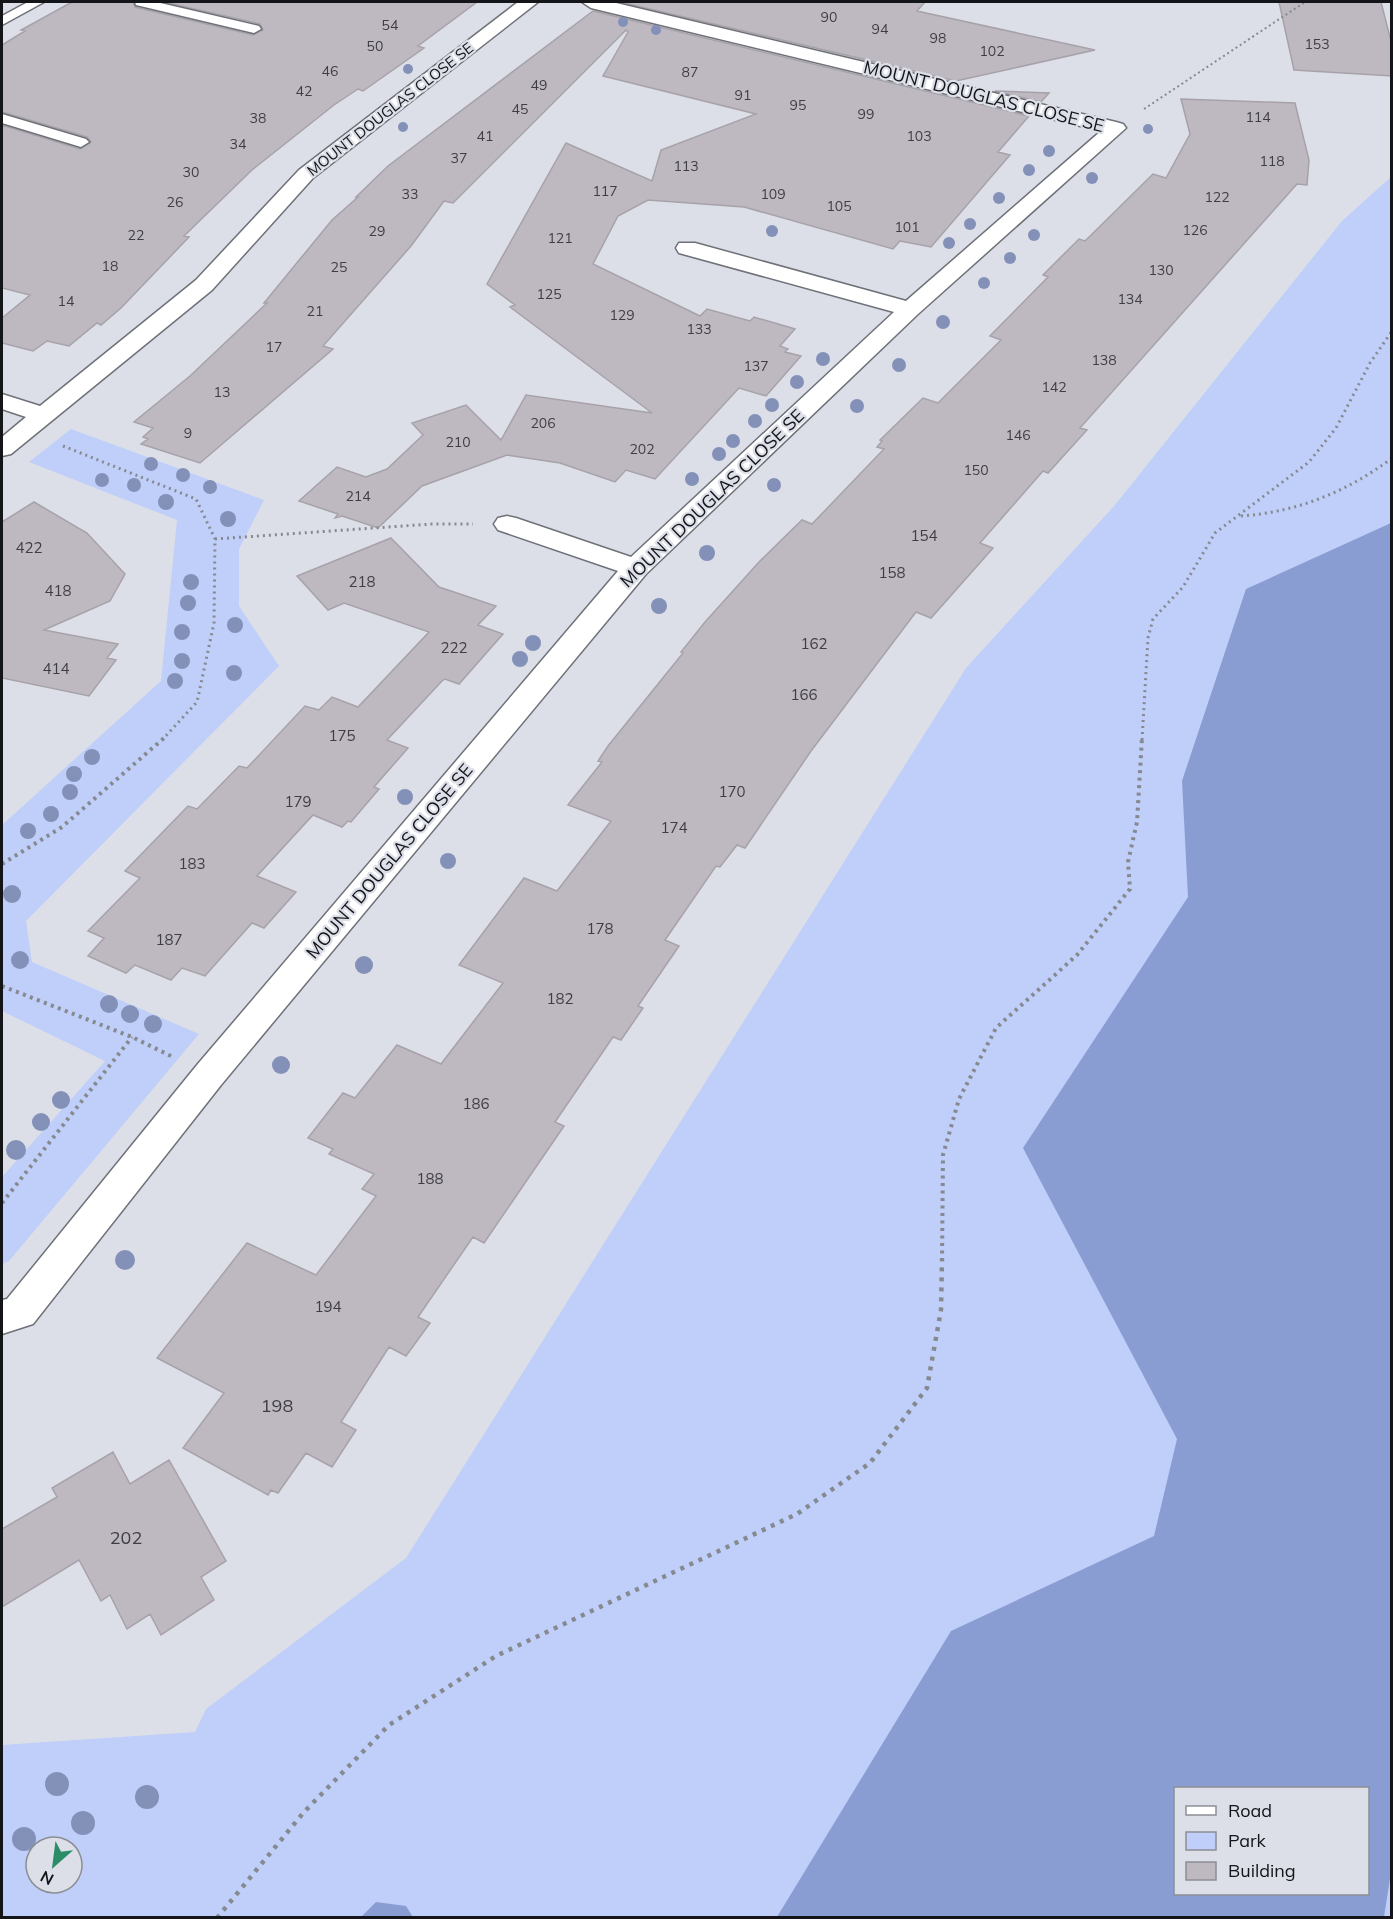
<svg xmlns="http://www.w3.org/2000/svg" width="1393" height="1919" font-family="Mulish,sans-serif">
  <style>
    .green { fill: #bfcff9; fill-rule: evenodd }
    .forest { fill: #899dd3; fill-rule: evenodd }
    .building { fill: #beb8c0; stroke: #a7a2a9; stroke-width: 1.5 }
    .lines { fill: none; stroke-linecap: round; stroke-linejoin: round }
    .service-casing { stroke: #6e7178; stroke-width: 3 }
    .minor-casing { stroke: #6e7178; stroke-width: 3 }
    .path-far3 { stroke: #86898f; stroke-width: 2; stroke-dasharray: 2 3; stroke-linecap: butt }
    .path-far2 { stroke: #86898f; stroke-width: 3; stroke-dasharray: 2 4; stroke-linecap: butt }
    .path-far1 { stroke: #86898f; stroke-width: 4; stroke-dasharray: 3 4.5; stroke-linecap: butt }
    .path { stroke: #86898f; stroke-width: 4.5; stroke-dasharray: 4 6; stroke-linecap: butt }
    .service { fill: #fff; fill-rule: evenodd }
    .minor { fill: #fff; fill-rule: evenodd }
    .tree { fill: #8391b9 }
    .labels { text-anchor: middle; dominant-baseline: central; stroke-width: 4.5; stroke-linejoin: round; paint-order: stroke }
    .far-number-label { font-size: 14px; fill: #3e3e42 }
    .far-street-label { font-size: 15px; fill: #131518; stroke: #dcdfe8 }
    .number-label { font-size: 15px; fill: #3e3e42 }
    .street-label { font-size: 18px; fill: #131518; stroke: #dcdfe8 }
    .near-number-label { font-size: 18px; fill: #3e3e42 }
  </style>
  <rect width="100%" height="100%" fill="#dcdfe8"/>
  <!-- green -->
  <path class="green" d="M 1391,177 L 1391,1917 L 2,1918 L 2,1745 L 195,1732 L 206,1709 L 406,1558 L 966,668 L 1115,505 L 1342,221 ZM 1176,1788 L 1368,1788 L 1368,1894 L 1176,1894 ZM 36,1847 L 72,1847 L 72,1883 L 36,1883 Z
    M 71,429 L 264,500 L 239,549 L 239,606 L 279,666 L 26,921 L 32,962 L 199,1034 L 9,1261 L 2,1264 L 2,1177 L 105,1061 L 2,1011 L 2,825 L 161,681 L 177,520 L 29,462 Z"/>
  <!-- forest -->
  <path class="forest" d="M 1391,523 L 1392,1866 L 1384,1917 L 777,1917 L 951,1631 L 1154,1536 L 1177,1439 L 1023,1148 L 1188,897 L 1182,781 L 1246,589 ZM 1176,1788 L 1368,1788 L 1368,1894 L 1176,1894 Z
    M 376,1902 L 406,1906 L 413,1917 L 361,1917 Z"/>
  <!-- building -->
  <path class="building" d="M 72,2 L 133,2 L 135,7 L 253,35 L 263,30 L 260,24 L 164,2 L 477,2 L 418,46 L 424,48 L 363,91 L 358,89 L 334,105 L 252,170 L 184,236 L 189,237 L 121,308 L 101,325 L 97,323 L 69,346 L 47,341 L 33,351 L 2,343 L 2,318 L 30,295 L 2,288 L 2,125 L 80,149 L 91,142 L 87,137 L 2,112 L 2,45 L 25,31 L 21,30 Z
    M 620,2 L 925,2 L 917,11 L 1095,50 L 956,81 Z
    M 1279,2 L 1381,2 L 1392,45 L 1392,76 L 1294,70 Z
    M 593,11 L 1029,116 L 998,152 L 1010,155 L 931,247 L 900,241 L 893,249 L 744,207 L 648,200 L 618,216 L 593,264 L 700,316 L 707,309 L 750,321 L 754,317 L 795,329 L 780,346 L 788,349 L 785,352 L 801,356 L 766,396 L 739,388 L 655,479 L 626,470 L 615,482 L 560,463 L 507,455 L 422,486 L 378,528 L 342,516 L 335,518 L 338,514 L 299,501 L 337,467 L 366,477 L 387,469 L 423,435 L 412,423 L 466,405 L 501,440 L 526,395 L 652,413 L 510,307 L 515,305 L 487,284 L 566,143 L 652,181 L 661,150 L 756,114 L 603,76 L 628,32 L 626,30 L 453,203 L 444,201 L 411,246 L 323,346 L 333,349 L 200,463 L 141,444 L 148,439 L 143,437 L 153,428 L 134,422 L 190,376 L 267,303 L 264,303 L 332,220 L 358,197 L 356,197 L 388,166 Z
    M 995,91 L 1049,93 L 1041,102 Z
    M 1181,99 L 1295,103 L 1309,160 L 1307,185 L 1297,184 L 1080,428 L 1087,430 L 1048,473 L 1043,471 L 980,543 L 993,548 L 931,618 L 916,612 L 811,751 L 745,848 L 737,845 L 720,867 L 716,866 L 665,940 L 679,946 L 638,1006 L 643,1008 L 621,1040 L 613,1037 L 555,1122 L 564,1126 L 484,1243 L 473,1237 L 418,1317 L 430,1323 L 406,1356 L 389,1347 L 341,1422 L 356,1430 L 332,1467 L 306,1453 L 278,1493 L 271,1490 L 268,1495 L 183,1448 L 224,1393 L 157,1358 L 247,1243 L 316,1275 L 376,1196 L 362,1189 L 374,1174 L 329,1154 L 333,1149 L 308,1138 L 343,1093 L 355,1098 L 397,1045 L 441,1064 L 503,983 L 459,965 L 524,878 L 557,891 L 611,821 L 568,805 L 602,762 L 598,761 L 608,746 L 683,653 L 681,652 L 705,622 L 759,562 L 802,520 L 812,524 L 884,449 L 877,447 L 882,441 L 880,440 L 923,398 L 938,403 L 1001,340 L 990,336 L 1048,277 L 1043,275 L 1079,239 L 1085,241 L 1153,174 L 1166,178 L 1190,134 Z
    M 34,502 L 87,533 L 125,574 L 110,601 L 44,630 L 118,644 L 107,658 L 116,660 L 89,696 L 2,678 L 2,522 Z
    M 391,538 L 439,587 L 496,606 L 478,625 L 503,634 L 459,684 L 445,679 L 442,681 L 387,740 L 408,748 L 374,787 L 379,789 L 351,822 L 348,821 L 342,827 L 313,815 L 257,876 L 296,892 L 264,928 L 252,923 L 205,976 L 182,968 L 171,980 L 135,965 L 126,973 L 88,956 L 104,938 L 88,931 L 140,878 L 125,871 L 188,806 L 197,809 L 239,766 L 247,768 L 305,706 L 319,710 L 332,697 L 358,707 L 429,632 L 344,603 L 328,610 L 297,576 Z
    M 113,1452 L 130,1484 L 169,1460 L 226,1561 L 201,1577 L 214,1600 L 161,1635 L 150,1614 L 127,1629 L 110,1595 L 101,1601 L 79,1560 L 2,1607 L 2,1529 L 57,1497 L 52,1488 Z"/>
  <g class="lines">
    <defs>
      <path id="service" d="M 28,2 L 44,2 L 2,25 L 2,16 Z
        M 135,2 L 156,2 L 259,26 L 261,29 L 254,33 L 136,5 Z
        M 2,114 L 86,139 L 89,142 L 81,147 L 2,123 Z"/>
      <path id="minor" d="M 518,2 L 538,2 L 313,178 L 212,290 L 11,454 L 2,456 L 2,437 L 26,417 L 2,409 L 2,394 L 40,406 L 196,280 L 299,170 Z
        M 582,2 L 612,2 L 1116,122 L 1123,124 L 1126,128 L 918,314 L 646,574 L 221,1085 L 33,1324 L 2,1334 L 2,1300 L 7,1299 L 197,1065 L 618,571 L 498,530 L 494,524 L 498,518 L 507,516 L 516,518 L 631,557 L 894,312 L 679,253 L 676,248 L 679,243 L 695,243 L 906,301 L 1101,131 L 591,8 Z"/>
    </defs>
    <!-- service casing -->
    <use href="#service" class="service-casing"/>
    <!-- minor casing -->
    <use href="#minor" class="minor-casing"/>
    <!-- path-far3 -->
    <path class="path-far3" d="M 1144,109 L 1305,2 L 1309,2"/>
    <!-- path-far2 -->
    <path class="path-far2" d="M 63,446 L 196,499 L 215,539 L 214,623 L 197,702 L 162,740
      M 1241,516 C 1297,512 1347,492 1392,458
      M 215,539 L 432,524 L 473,524
      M 1142,740 L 1148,638 L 1153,619 L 1183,587 L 1215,533 L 1309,462 L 1336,428 L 1370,363 L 1392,331"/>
    <!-- path-far1 -->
    <path class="path-far1" d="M 2,864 L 62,827 L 164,738
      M 2,986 L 132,1037 L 171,1056
      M 2,1203 L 132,1037
      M 942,1261 L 943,1155 L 959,1099 L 996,1028 L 1077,955 L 1130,889 L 1128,862 L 1137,822 L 1142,738"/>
    <!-- path -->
    <path class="path" d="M 217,1918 L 304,1812 L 389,1725 L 496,1656 L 797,1514 L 870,1463 L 927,1388 L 941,1310 L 942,1259"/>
    <!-- service -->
    <use href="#service" class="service"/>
    <!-- minor -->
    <use href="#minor" class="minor"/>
  </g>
  <!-- trees -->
  <g class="tree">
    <circle cx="623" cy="22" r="5"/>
    <circle cx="656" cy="30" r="5"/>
    <circle cx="408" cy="69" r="5"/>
    <circle cx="403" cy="127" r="5"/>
    <circle cx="1148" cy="129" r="5"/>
    <circle cx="1049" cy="151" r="6"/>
    <circle cx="1029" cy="170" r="6"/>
    <circle cx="1092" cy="178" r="6"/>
    <circle cx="999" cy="198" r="6"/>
    <circle cx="970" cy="224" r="6"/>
    <circle cx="772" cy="231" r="6"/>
    <circle cx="1034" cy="235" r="6"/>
    <circle cx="949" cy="243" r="6"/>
    <circle cx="1010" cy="258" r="6"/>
    <circle cx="984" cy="283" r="6"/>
    <circle cx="943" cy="322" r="7"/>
    <circle cx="823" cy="359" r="7"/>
    <circle cx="899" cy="365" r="7"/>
    <circle cx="797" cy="382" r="7"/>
    <circle cx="772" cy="405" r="7"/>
    <circle cx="857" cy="406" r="7"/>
    <circle cx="755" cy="421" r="7"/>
    <circle cx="733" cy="441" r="7"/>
    <circle cx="719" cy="454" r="7"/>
    <circle cx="151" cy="464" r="7"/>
    <circle cx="183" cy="475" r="7"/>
    <circle cx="692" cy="479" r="7"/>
    <circle cx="102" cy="480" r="7"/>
    <circle cx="134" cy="485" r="7"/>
    <circle cx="774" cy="485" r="7"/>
    <circle cx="210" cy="487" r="7"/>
    <circle cx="166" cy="502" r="8"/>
    <circle cx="228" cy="519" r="8"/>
    <circle cx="707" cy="553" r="8"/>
    <circle cx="191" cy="582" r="8"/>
    <circle cx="188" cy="603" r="8"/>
    <circle cx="659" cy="606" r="8"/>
    <circle cx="235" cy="625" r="8"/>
    <circle cx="182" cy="632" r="8"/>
    <circle cx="533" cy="643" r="8"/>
    <circle cx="520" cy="659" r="8"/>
    <circle cx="182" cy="661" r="8"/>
    <circle cx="234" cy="673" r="8"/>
    <circle cx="175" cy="681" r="8"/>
    <circle cx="92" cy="757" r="8"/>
    <circle cx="74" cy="774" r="8"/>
    <circle cx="70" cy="792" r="8"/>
    <circle cx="405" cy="797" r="8"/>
    <circle cx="51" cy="814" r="8"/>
    <circle cx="28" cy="831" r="8"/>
    <circle cx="448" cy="861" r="8"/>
    <circle cx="12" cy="894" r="9"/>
    <circle cx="20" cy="960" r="9"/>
    <circle cx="364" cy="965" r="9"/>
    <circle cx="109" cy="1004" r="9"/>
    <circle cx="130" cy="1014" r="9"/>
    <circle cx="153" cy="1024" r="9"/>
    <circle cx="281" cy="1065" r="9"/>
    <circle cx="61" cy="1100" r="9"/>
    <circle cx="41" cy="1122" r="9"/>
    <circle cx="16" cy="1150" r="10"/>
    <circle cx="125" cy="1260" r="10"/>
    <circle cx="57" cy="1784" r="12"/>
    <circle cx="147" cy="1797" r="12"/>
    <circle cx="83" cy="1823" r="12"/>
    <circle cx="24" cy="1839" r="12"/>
  </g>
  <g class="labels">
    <!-- far-number labels -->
    <g class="far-number-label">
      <text x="829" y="17">90</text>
      <text x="390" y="25">54</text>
      <text x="880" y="29">94</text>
      <text x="938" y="38">98</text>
      <text x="1317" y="44">153</text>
      <text x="375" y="46">50</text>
      <text x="992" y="51">102</text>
      <text x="330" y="71">46</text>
      <text x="690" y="72">87</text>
      <text x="539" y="85">49</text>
      <text x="304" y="91">42</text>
      <text x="743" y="95">91</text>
      <text x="798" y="105">95</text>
      <text x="520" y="109">45</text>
      <text x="866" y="114">99</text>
      <text x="1258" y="117">114</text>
      <text x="258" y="118">38</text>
      <text x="485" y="136">41</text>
      <text x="919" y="136">103</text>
      <text x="238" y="144">34</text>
      <text x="459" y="158">37</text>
      <text x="1272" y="161">118</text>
      <text x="686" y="166">113</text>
      <text x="191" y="172">30</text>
      <text x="605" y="191">117</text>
      <text x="410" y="194">33</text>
      <text x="773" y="194">109</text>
      <text x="1217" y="197">122</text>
      <text x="175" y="202">26</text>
      <text x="839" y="206">105</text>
      <text x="907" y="227">101</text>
      <text x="1195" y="230">126</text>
      <text x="377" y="231">29</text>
      <text x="136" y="235">22</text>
      <text x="560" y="238">121</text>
      <text x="110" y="266">18</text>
      <text x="339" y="267">25</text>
      <text x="1161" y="270">130</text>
      <text x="549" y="294">125</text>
      <text x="1130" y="299">134</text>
      <text x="66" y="301">14</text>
      <text x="315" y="311">21</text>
      <text x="622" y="315">129</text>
      <text x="699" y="329">133</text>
      <text x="274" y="347">17</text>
      <text x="1104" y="360">138</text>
      <text x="756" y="366">137</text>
      <text x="1054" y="387">142</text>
      <text x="222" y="392">13</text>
      <text x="543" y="423">206</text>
      <text x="188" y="433">9</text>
      <text x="1018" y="435">146</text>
      <text x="458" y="442">210</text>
      <text x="642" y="449">202</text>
      <text x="976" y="470">150</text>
      <text x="358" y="496">214</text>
    </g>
    <!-- far-street labels -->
    <g class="far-street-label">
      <text transform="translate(390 109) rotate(-38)">MOUNT DOUGLAS CLOSE SE</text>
    </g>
    <!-- number labels -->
    <g class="number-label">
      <text x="924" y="535">154</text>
      <text x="29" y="547">422</text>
      <text x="892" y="572">158</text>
      <text x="362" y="581">218</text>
      <text x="58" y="590">418</text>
      <text x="814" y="643">162</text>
      <text x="454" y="647">222</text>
      <text x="56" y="668">414</text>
      <text x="804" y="694">166</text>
      <text x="342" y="735">175</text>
      <text x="732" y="791">170</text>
      <text x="298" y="801">179</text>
      <text x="674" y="827">174</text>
      <text x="192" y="863">183</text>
      <text x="600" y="928">178</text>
      <text x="169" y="939">187</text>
      <text x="560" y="998">182</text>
      <text x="476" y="1103">186</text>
      <text x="430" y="1178">188</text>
      <text x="328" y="1306">194</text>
    </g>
    <!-- street labels -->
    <g class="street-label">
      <text transform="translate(984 96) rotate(14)">MOUNT DOUGLAS CLOSE SE</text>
      <text transform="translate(712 498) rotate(-44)">MOUNT DOUGLAS CLOSE SE</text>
      <text transform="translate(389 861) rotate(-50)">MOUNT DOUGLAS CLOSE SE</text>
    </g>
    <!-- near-number labels -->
    <g class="near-number-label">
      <text x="277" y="1405">198</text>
      <text x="126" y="1537">202</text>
    </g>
  </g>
  <!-- border -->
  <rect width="1393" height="1919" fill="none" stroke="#131518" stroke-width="6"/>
  <!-- legend -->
  <rect x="1174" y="1787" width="195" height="108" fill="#dcdfe8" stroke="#8c8e95" stroke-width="1.5"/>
  <rect x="1186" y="1806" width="30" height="9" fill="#ffffff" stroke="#8c8e95" stroke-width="1.5"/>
  <text x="1228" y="1817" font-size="18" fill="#131518">Road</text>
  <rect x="1186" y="1832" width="30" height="18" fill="#bfcff9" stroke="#8c8e95" stroke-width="1.5"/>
  <text x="1228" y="1847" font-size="18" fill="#131518">Park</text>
  <rect x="1186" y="1862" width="30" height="18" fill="#beb8c0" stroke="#8c8e95" stroke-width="1.5"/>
  <text x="1228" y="1877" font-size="18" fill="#131518">Building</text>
  <!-- north arrow -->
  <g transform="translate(54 1865) rotate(208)"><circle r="28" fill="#dcdfe8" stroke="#8c8e95" stroke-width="1.5"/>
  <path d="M0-4.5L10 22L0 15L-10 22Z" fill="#2a8d67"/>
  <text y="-9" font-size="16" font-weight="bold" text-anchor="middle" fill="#131518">N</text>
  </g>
</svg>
